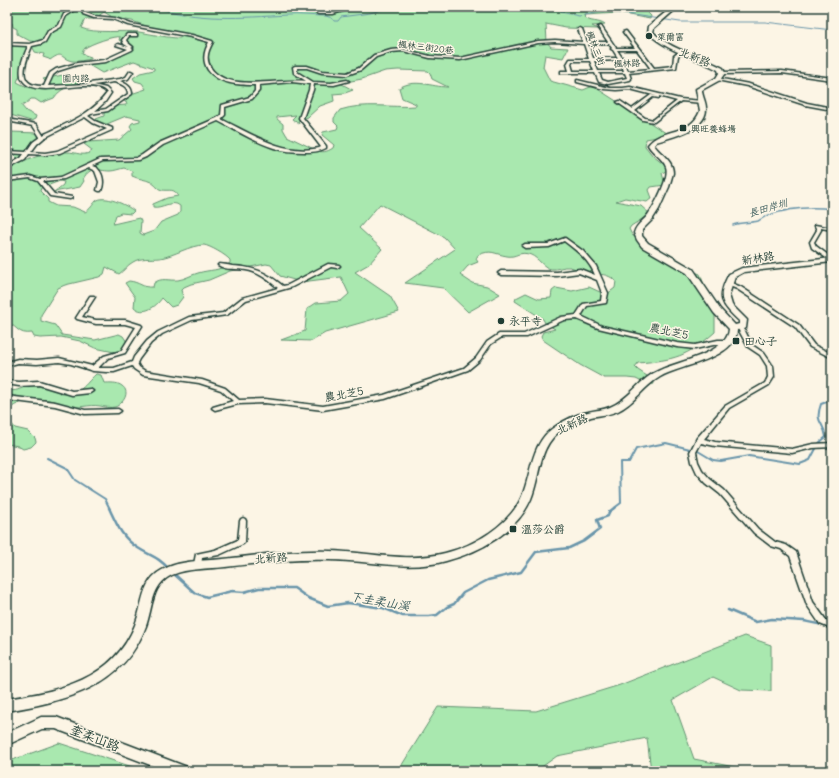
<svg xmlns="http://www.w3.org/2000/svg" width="839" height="778" font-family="Delius,'LXGW WenKai TC',sans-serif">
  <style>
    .green { fill: #a9e8af; stroke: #649272; fill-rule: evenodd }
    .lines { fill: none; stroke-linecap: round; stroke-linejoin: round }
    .stream-far3 { stroke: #6995aa; stroke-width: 1 }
    .stream-far2 { stroke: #6995aa; stroke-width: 1.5 }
    .stream-far1 { stroke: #6995aa; stroke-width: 2 }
    .stream { stroke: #6995aa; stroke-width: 2.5 }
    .street-casing { stroke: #1f3d34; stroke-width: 3 }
    .secondary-casing { stroke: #1f3d34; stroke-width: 3 }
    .street { fill: #fcf5e5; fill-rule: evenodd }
    .secondary { fill: #fcf5e5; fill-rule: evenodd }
    .poi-dot { fill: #1f3d34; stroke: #fcf5e5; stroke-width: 1.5 }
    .labels { text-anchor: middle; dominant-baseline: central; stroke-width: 3; stroke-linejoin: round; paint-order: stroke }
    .far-poi-label { font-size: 9px; fill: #1f3d34; stroke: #fcf5e5; text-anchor: start }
    .far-street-label { font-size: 9px; fill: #1f3d34; stroke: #fcf5e5 }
    .far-water-label { font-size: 10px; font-style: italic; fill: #385a5b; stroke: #fcf5e5 }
    .street-label { font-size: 11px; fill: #1f3d34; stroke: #fcf5e5 }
    .poi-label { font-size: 11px; fill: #1f3d34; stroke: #fcf5e5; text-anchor: start }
    .water-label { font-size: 12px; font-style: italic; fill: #385a5b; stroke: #fcf5e5 }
    .near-street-label { font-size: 13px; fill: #1f3d34; stroke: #fcf5e5 }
  </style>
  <rect width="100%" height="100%" fill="#fcf5e5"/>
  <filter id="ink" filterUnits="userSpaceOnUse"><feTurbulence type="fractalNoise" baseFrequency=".025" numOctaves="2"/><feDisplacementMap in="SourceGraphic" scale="8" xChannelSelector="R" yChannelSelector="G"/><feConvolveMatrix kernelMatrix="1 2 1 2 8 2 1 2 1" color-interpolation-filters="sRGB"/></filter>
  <g filter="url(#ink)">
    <!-- green -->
    <path class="green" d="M 7,7 C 20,7 47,4 59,7 C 65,8 70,12 76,7 L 642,7 L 651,16 L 650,19 L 618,13 L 586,15 L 584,17 C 590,23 599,20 605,25 L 592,26 L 598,29 L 566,28 L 546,24 L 547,42 L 551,47 L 568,48 L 563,58 L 545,55 L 543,67 L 550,81 L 583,90 L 593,86 L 669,135 L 646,139 L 645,146 L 653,156 L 667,167 L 668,170 L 662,173 L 665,185 L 651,187 L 649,190 L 652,198 L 647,202 L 625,198 L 616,201 L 641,206 L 650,214 L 631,226 L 629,229 L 632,235 L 674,263 L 700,274 L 715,313 L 715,332 C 687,357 674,360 638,363 L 635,367 L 638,370 L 653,380 L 654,384 L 648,385 L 636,379 L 627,378 L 604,378 L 580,365 L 543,340 L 541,336 L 543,332 L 555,329 L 545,323 L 543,319 L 515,301 L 516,298 L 526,293 L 539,299 L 551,298 L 552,291 L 556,288 L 572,291 L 589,287 L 600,292 L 607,294 L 615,288 L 616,281 C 603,270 596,277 584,273 C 579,271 575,268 570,267 C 563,266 557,270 551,269 C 544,268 538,258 531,255 C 520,250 516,258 507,256 C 494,254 492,249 478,255 L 476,259 L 478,262 L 468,266 L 460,275 L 472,283 L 487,286 L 500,294 L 468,312 L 443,288 L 405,283 L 455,249 L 444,237 L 380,204 L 359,228 L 382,249 L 369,264 L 355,272 L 390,296 L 399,312 L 325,333 L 312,341 L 281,340 L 305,331 L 307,309 L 316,303 L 341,301 L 349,294 L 341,277 L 301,282 L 280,276 L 271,265 L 266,264 L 230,271 L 209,280 L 191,284 L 184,287 L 181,290 L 183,297 L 177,305 L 171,307 L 162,298 C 156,307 143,316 134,307 L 135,297 L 125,283 L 129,281 C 140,282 142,288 153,287 L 154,283 C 162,277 168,281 178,280 C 185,279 191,275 198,273 C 211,269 218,272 230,263 L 230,260 C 226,255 210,246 204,245 C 190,245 174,256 160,258 C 150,259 141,257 133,262 C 127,265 124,271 119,274 L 106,267 L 104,274 L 99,277 L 65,285 L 58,288 L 41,315 L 41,321 L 55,325 L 62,335 L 95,340 L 119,334 L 123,336 L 127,342 L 121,351 L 114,352 L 95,348 L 80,341 L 61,337 L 40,338 L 34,337 L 32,333 C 18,335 18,327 7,322 L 7,171 C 27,159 43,152 67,152 C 77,152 82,157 91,152 L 92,150 L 84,144 L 88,142 L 119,140 L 132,129 L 130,126 L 132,123 L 140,121 L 140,119 L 126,116 L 102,126 L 96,119 L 104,116 L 104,112 L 115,106 L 126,105 L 127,103 L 125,102 L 124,99 L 128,95 L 146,89 L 142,83 L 135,81 L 133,78 L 140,73 L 154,70 L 154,68 L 134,61 L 102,73 L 87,64 L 108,58 L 122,56 L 129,47 L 119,40 L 120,37 C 115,35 90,44 85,48 C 83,50 83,51 82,54 L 91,57 L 91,59 C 85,60 77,62 72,61 C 59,58 64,50 50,60 L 49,59 L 43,57 L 44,54 L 35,52 L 32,46 L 37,43 L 37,42 L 30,41 L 17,34 L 17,29 L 13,27 L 12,23 L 7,23 ZM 104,12 L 114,18 L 132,21 L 160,31 L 184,33 L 184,35 L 180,38 L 176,38 C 164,37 151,34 139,32 C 124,30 94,34 81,28 L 85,19 L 94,19 ZM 398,70 L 428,71 L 430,73 L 432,79 L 448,87 C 431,87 415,78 399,88 L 402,98 L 416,104 L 416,106 C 390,108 365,102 340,110 L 334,118 L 334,122 L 338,126 L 337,129 L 323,132 L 322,135 L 334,145 L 333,148 C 327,152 322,153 316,150 L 287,136 L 283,129 L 283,124 L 277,119 L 277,117 L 296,115 L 292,119 L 299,124 L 298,121 L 308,117 L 320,106 L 334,101 L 333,94 L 345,93 L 353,90 L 340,83 L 362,79 L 385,71 ZM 124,168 L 132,171 L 132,176 C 138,179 145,179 151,182 C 155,184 157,189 162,190 C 169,191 175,188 178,196 L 167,198 L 153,204 L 153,207 C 162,209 172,199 180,206 L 180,212 L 178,215 L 161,222 L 154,231 L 143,235 L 140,233 L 141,221 L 139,218 L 113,224 L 116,215 L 121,213 L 131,214 L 134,211 C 127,205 104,194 96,201 C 92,205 91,209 85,212 L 73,207 L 56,206 L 48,202 L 48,199 L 40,191 L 41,188 L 60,181 L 64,182 L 63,185 L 54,192 L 80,187 L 84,181 L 83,179 C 91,165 98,171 110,171 C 114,171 119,169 124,168 Z
      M 7,44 L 27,46 L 28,48 L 24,53 L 27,58 L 17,82 L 27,87 L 47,88 L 49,85 L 43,79 L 68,74 L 81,83 L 80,85 C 67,87 61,88 54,98 L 41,103 L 35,99 L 31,99 L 24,105 L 21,105 L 26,111 L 36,116 L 35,119 L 31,121 L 7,114 Z
      M 11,132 L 38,133 L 42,138 C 34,144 26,155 17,159 L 14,155 L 16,150 L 7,148 L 7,134 Z
      M 96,374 L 101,375 L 104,383 C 110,383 117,382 122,386 C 131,392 123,404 115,407 C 110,408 105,407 100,406 C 89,404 77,409 66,407 C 60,406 55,401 49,400 C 37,398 14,401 7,412 L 7,389 C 16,393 20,388 28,386 C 40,383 53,386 62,394 C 83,393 83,386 96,374 Z
      M 7,418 L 15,428 L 28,431 L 35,438 L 36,442 L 31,447 L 23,449 L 18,446 L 7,444 Z
      M 745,636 L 771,645 L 771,691 L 741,690 L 713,677 L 673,700 L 694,759 L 755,771 L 651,771 L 647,738 L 557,756 L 536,771 L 409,771 L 400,768 L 438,707 L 536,711 L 620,685 Z
      M 59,743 L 145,771 L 7,771 L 7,762 Z"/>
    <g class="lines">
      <!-- stream-far3 -->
      <path class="stream-far3" d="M 155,7 C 196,21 243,18 286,15 C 299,14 313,16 326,16 L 332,18 L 334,21 L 338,21 L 341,17 L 370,13 L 392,7
        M 557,7 L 561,12 L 579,16 L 606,11 L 680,22 L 765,22 L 832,30"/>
      <!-- stream-far2 -->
      <path class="stream-far2" d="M 733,225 C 741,222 750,223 758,221 C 762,219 765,216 769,215 C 790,208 811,206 832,209"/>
      <!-- stream-far1 -->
      <path class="stream-far1" d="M 47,458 L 67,468 L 75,480 L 105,499 L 110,509
        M 613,509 L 621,503 L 620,462 L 629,462 L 636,449 L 666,443 L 698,451 L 713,460 L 721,461 L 749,456 L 800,464 L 810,460 L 819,443 L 826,437 C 824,421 814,424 821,404 L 832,400"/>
      <!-- stream -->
      <path class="stream" d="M 109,508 C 117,525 122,538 138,548 C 152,557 157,556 169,569
        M 174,574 L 195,593 L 207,597 L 232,591 L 244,592 L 259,588 L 294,588 L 308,598 L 328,606 L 348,603 L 383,608 L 403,616 L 429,616 L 437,615 L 447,607 L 454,604 L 463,593 L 488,580 L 521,572 L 536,552 L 569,548 L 584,541 L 600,529 L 597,520 L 608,516 L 609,512 L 614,508
        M 728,610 L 756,622 L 772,619 L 804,621 L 823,625"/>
      <defs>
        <path id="street" d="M 76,7 L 80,7 L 66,16 L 61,27 L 50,33 L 45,42 L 41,44 L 32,46 C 25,63 15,87 44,86 L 50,73 L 56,69 L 77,63 L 104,60 L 128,49 L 116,45 L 118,44 L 129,47 L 124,44 L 122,40 L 127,34 L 137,34 L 137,36 L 129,36 L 126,40 L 127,42 L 133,47 L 131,48 L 133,49 L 132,50 L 106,62 L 77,65 L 58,71 L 53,75 L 48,86 L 88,84 L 90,83 L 120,79 L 126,77 L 130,71 L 131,71 L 133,72 L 128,79 L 120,81 C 126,84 132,86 132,94 L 108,111 L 91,114 L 88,116 L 95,121 L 112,128 L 112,130 L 60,153 L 45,155 L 29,154 L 25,160 L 7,169 L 7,166 L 21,158 L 24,154 L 7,153 L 7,151 L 26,152 L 33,142 L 40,137 L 33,126 L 7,121 L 7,119 L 36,124 L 43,135 C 67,123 91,115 107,93 C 94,75 39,100 24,82 C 22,79 21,79 21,76 C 19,66 24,56 28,46 L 7,45 L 7,43 L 30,44 L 43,40 L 48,31 L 59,25 L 64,14 ZM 114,82 C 121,84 128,86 128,94 L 106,109 L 95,111 L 105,102 L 111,93 L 106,88 L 94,85 ZM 85,117 L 93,123 L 107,129 L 57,151 L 45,153 L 31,152 L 37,144 L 44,138 Z
          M 81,7 L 85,7 L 86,13 L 94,16 L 115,18 L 131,24 L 192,35 L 212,41 L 213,42 C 208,51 205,59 211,68 C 228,93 280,78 306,81 L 294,73 L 293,67 L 295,66 L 307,66 L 322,71 L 347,73 L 359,68 L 374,55 L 391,50 L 403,49 L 430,56 L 460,58 L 538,41 L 555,40 L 583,42 L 578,29 L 580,28 L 582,29 L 587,42 L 608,42 L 598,27 L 600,26 L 601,26 L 616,48 L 635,48 L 623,32 L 626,31 L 654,68 L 673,66 L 674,56 L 680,51 L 683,52 L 678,56 L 676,68 L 629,73 L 631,79 L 630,80 L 608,84 L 599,82 L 595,73 L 561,73 L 561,71 L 569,71 L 567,64 L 570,59 L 589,59 L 584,44 L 555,42 L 538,43 L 460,60 L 430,58 L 403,51 L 391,52 L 376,57 L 361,70 L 347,75 L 322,73 L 307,68 L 297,68 L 297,72 L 313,82 L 331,83 L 347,80 L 349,81 L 334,85 L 314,84 L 313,90 L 303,118 L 326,146 L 326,148 C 319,152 312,152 305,152 C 294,152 283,151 274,148 C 254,142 236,130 218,121 L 163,145 L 146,157 L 139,160 L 103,161 L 92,166 C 94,167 97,167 98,169 C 104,175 104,185 101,191 L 99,191 L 97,190 L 99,182 L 95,171 L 89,168 L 64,179 L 43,181 L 54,194 L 72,197 L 72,198 L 70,199 L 50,196 L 38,181 L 30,178 L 7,181 L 7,179 L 30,176 L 40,179 L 61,177 L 100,159 L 136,158 L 142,155 L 159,143 L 217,118 L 221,115 L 222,105 L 250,97 L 255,91 L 255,85 C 239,85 218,84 208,70 C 202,60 204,52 209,42 L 191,37 L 128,25 L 113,19 L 94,18 L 83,14 ZM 588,44 L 609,44 L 612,48 L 611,49 L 613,50 L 618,58 L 593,58 ZM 617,50 L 637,50 L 651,69 L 628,71 L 623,59 ZM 620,60 L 624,71 L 598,71 L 594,61 ZM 572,61 L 590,61 L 594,71 L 573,71 L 571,64 ZM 599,73 L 625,73 L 627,78 L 608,82 L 602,80 ZM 292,82 L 310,84 L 309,90 L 299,118 L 321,147 L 319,148 C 283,156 252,134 221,119 L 225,115 L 225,107 L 252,99 L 259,91 L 259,85 Z
          M 355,7 L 366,7 L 346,10 L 333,14 L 318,14 L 316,13 L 318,12 L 333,12 L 346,8 Z
          M 782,71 L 832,78 L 832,80 L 782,73 L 722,74 L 720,73 L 722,72 Z
          M 717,78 L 749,84 L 807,103 L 832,108 L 832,110 L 805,105 L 747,86 L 717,80 Z
          M 577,80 L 610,88 L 623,88 L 630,87 L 680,99 L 702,101 L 704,102 L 702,103 L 681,101 L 654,122 L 643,120 L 617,102 L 620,101 L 632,109 L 651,95 L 657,96 L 630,89 L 616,90 L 604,89 L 577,82 ZM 659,96 L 677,101 L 653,120 L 645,118 L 635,111 L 653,97 L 659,98 Z
          M 815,225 L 832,228 L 832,230 L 821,228 L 821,230 L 814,242 L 816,246 L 832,258 L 832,262 L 812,248 L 810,242 L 817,230 L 815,226 Z
          M 565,238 L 583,251 L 596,266 L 608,293 L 606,303 L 587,306 L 581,316 L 602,326 L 677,343 L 695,345 L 718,340 L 728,340 L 731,342 L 728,344 L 718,344 L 695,349 L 677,347 L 598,328 L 577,319 L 564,320 L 527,337 L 502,337 L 491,344 L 480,360 L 468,370 L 385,399 L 323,410 L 265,403 L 238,404 L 215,410 L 212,408 L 213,407 L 233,401 L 221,390 L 199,383 L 143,375 L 134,369 L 132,366 L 114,372 L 106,372 L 93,371 L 71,364 L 59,362 L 37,364 L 18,363 L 7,366 L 7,362 L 18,359 L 37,360 L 59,358 L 92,366 L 104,356 L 121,351 L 136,327 L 125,324 L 96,324 L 77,319 L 76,318 L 90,296 L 94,296 L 95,297 L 82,317 L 96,320 L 125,320 L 141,325 L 142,326 L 125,353 L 108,358 L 98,368 L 114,368 L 132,362 L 134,357 L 147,341 L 158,332 L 189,317 L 223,313 L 242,298 L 278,288 C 269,280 258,272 246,270 C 237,268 226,271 218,265 L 219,264 C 223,264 227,265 232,266 C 254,267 266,272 283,286 L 288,285 L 328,264 L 339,265 L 340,266 L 337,268 L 331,267 L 292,287 L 246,300 L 227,315 L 192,320 L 162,334 L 151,343 L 139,359 L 137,363 L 139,367 L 145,371 L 202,380 L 225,388 L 239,400 L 265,399 L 323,406 L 384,395 L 464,368 L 476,358 L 487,342 L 499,334 L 524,334 L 561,317 L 576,315 L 583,304 L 601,301 L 602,293 L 597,280 L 579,273 L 557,276 L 501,275 L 498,273 L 501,271 L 557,272 L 580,269 L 595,275 C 589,260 577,251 564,241 L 549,247 L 525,248 L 522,246 L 525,244 L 548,244 Z
          M 729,282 L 741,287 L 799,325 L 814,345 L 832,354 L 832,358 L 810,347 L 795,327 L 737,289 L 727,285 L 726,284 L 727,283 Z
          M 740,325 L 743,327 L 752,345 L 764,353 L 773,366 L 774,377 L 769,385 L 729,408 L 704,439 L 715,442 L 792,449 L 813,444 L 832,443 L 832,447 L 813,448 L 792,453 L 715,446 L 701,443 L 696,452 L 698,462 L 702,470 L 710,479 L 724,490 L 758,529 L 775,542 L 786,545 L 796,552 L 813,602 L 826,620 L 832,623 L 832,629 L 820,624 L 807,605 L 790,556 L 781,549 L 771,546 L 754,533 L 720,494 L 706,483 L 697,473 L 692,462 L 690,452 L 697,438 L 725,406 L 765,383 L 768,377 L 767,366 L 760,355 L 748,347 L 737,327 Z
          M 9,381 L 19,382 L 39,381 L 72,391 L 90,389 L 93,391 L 90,393 L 72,395 L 39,385 L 19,386 L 7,384 L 7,382 Z
          M 7,396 L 55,402 L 85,410 L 118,409 L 121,411 L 118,413 L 85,414 L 55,406 L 7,400 Z
          M 243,518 L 245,519 L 246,521 L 245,542 L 243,544 L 219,555 L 202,558 L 201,566 L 198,567 L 195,566 L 194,564 L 196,554 L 215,550 L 238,540 L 240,521 L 241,519 Z"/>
        <path id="secondary" d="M 672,7 L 678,7 L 654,28 L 653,32 C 672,51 699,55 723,68 L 725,73 L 720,80 L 702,90 C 702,96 706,102 706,108 C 707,130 671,137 656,142 L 654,145 C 661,155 673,160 673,173 L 669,187 L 659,209 L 652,220 L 642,230 L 642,236 L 648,243 L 693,269 L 720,309 L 735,325 L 739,324 L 739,321 C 721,304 716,298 729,274 L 742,268 L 832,258 L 832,262 L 744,272 L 735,277 L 729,295 L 732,305 L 747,320 L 746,328 L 737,330 C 736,359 680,365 660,377 C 644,386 635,403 618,411 C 609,415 600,415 591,417 C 582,420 571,425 562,430 C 538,445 541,475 531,499 C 517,532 480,552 446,561 C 408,572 368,560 329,560 C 294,559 260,563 225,567 C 208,569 188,568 172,575 C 151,585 153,607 146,626 C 123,688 65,701 7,711 L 7,699 C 59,691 113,680 135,625 C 143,606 141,581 162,570 C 180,560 202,561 223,559 C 258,555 294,550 330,551 C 368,552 407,563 445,553 C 474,546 510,525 522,496 C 532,472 531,441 556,426 C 565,420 578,414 588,412 C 596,410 603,410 610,407 C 630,399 640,378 660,370 C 679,361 728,353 729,329 L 714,313 L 687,273 L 642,247 L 637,240 L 634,233 C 636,225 642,222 647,216 C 654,207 670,177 666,167 C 663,158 652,153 648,145 C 661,127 690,137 700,111 L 696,89 L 716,78 L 719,73 L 718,70 C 695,57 668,52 648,33 L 649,26 Z
          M 41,717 L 56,717 L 187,767 L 188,771 L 166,771 L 56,729 L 42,729 L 7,745 L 7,733 Z"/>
      </defs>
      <!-- street casing -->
      <use href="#street" class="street-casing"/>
      <!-- secondary casing -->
      <use href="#secondary" class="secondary-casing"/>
      <!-- street -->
      <use href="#street" class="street"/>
      <!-- secondary -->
      <use href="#secondary" class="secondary"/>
    </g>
  </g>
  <!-- markers -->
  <g class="poi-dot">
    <circle cx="649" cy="36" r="4"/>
    <rect x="679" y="124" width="8" height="8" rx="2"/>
    <circle cx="501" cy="321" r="4"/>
    <rect x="732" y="337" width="8" height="8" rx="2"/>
    <rect x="509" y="525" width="8" height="8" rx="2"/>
  </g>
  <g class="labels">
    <!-- far-poi labels -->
    <g class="far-poi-label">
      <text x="657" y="36">萊爾富</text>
      <text x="691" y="128">興旺養蜂場</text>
    </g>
    <!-- far-street labels -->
    <g class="far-street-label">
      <text transform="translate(426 47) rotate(7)">楓林三街20巷</text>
      <text transform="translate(596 48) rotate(69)">楓林三街</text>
      <text transform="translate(627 63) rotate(-2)">楓林路</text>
      <text transform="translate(76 78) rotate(-1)">圍內路</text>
    </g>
    <!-- far-water labels -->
    <g class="far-water-label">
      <text transform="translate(768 208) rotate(-16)">長田岸圳</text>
    </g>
    <!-- street labels -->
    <g class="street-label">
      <text transform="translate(695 57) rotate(22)">北新路</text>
      <text transform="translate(758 258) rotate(-9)">新林路</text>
      <text transform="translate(669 331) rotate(12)">農北芝5</text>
      <text transform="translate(344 394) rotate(-10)">農北芝5</text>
      <text transform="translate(572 424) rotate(-25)">北新路</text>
      <text transform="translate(271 558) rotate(-4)">北新路</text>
    </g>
    <!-- poi labels -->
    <g class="poi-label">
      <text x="509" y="321">永平寺</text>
      <text x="744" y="341">田心子</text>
      <text x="521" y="529">溫莎公爵</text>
    </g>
    <!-- water labels -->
    <g class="water-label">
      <text transform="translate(380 601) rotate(10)">下圭柔山溪</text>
    </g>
    <!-- near-street labels -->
    <g class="near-street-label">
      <text transform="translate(95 738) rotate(21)">奎柔山路</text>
    </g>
  </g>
  <!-- margin -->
  <rect width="839" height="778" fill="none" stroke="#fcf5e5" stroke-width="24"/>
  <rect x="12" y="12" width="815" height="754" fill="none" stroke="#1f3d34" stroke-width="1.5" filter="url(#ink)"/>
</svg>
